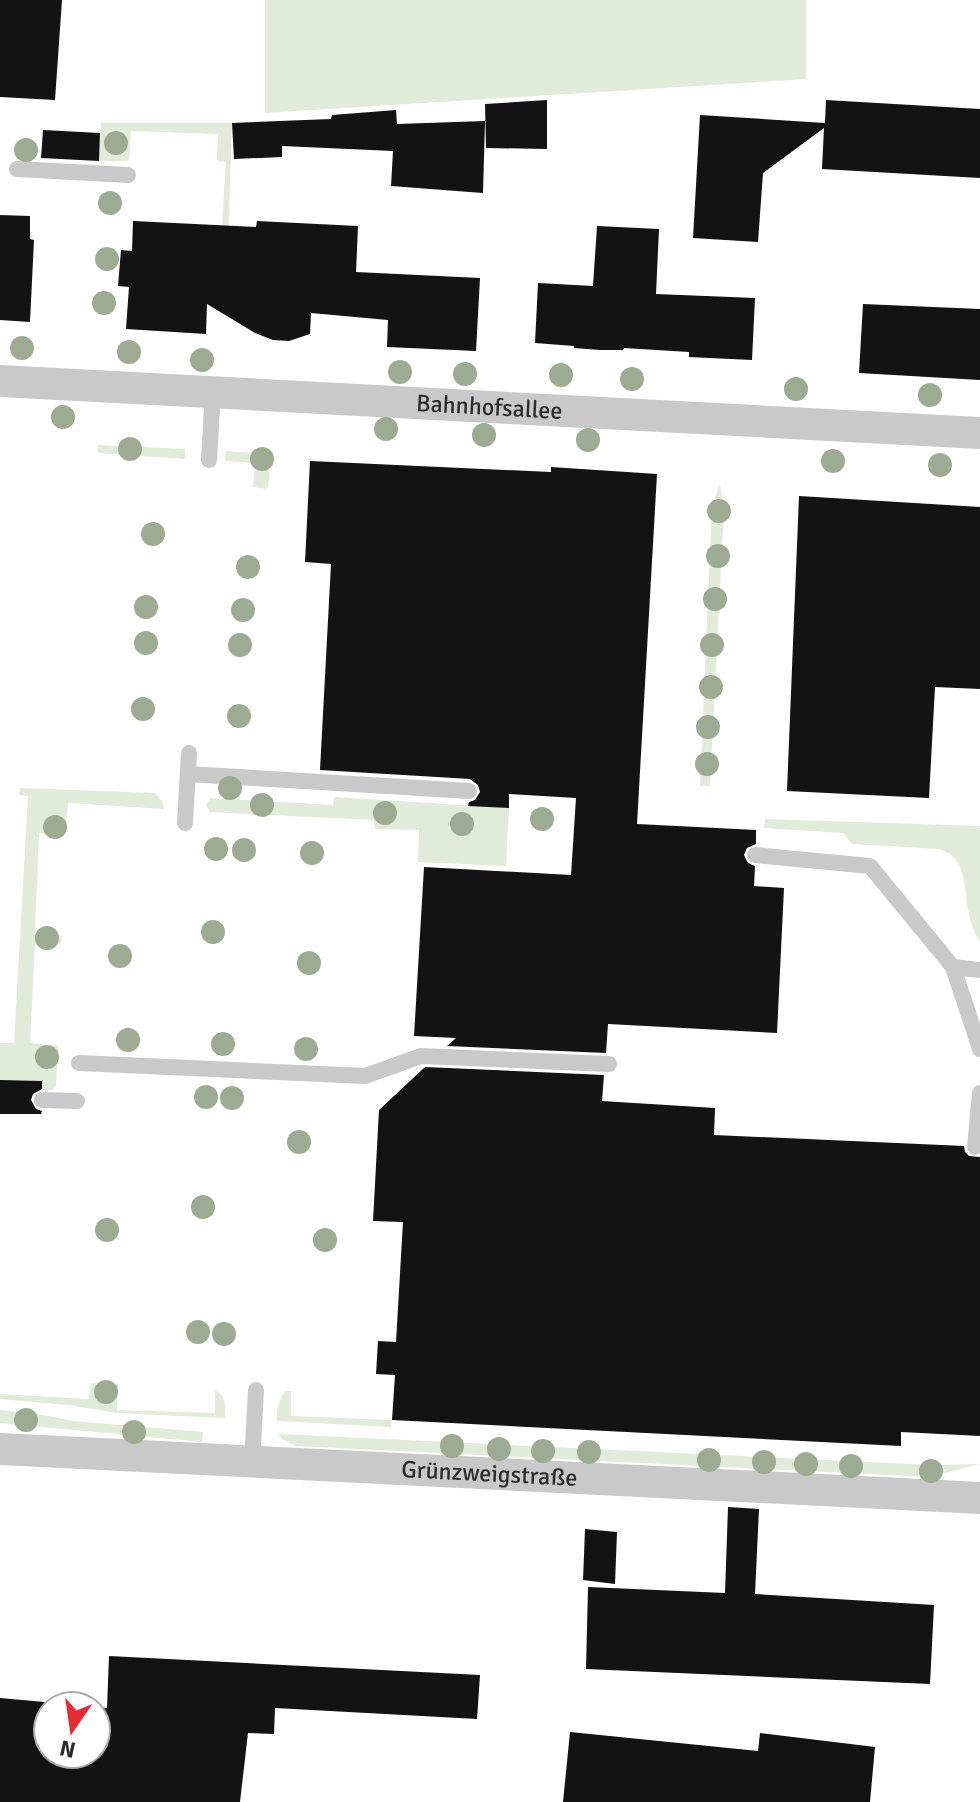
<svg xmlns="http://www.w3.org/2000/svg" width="980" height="1802" font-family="Signika,sans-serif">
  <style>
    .green { fill: #e2ead9 }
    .building { fill: #131313 }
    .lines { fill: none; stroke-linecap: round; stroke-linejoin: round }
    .lane { stroke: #c9c9c9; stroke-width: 16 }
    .street { stroke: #c9c9c9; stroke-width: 32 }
    .tree { fill: #9eab93 }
    .labels { text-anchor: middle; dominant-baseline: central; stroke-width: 8; stroke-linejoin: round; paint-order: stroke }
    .street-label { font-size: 24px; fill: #2c2c2c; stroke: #fff }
  </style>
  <rect width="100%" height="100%" fill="#fff"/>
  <!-- green -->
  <path class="green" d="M 265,0 L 806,0 L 806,79 L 265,113 Z
    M 101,123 L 232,123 L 228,241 L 221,240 L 226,162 L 217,161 L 218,134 L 131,131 L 129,161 L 99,161 Z
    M 98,445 L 185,449 L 185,459 L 98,453 Z
    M 226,451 L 271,454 L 268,487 L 265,489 L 253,487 L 255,463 L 225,461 Z
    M 720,484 L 724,508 L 710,786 L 700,786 L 712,506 Z
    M 20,788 L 155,793 L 163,803 L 164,809 L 68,803 L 65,834 L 39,833 L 35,933 L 59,934 L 62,940 L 60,945 L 35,945 L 30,1043 L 58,1046 L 56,1087 L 52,1090 L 42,1090 L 42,1081 L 0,1080 L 0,1043 L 14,1043 L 28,796 L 19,795 Z
    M 334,797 L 509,808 L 506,866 L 418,862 L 419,830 L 375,829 L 374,820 L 210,812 L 206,805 L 210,798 L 333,805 Z
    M 765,819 L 980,826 L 980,941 L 977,938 C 974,930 970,922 969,914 C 963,889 969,858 939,849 L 852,844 L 843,833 L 764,828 Z
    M 91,1383 L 118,1384 L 117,1410 L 215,1413 L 215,1390 C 227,1396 225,1406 225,1418 L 116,1413 L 68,1405 L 0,1399 L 0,1394 L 89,1399 Z
    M 286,1391 L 291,1391 L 291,1416 L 392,1420 L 391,1427 L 277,1421 C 277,1408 277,1401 286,1391 Z
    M 0,1410 L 43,1415 L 73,1421 L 203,1432 L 202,1442 L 0,1423 Z
    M 278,1434 L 933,1465 L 980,1464 L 928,1477 L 296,1446 L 282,1439 Z"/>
  <!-- building -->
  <path class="building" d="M 0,0 L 62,0 L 55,100 L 0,97 Z
    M 547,100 L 547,149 L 486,148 L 485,104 Z
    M 826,100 L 980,109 L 980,178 L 822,169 L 824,128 L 763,173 L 758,242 L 693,238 L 700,115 L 825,123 Z
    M 396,110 L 397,124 L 485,121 L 483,193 L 391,186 L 393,151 L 282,146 L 282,157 L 234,159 L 232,123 L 331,119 L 332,115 Z
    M 43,130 L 100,133 L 99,161 L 41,158 Z
    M 0,215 L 30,216 L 30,239 L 34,240 L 30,322 L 0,320 Z
    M 133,221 L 256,227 L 257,221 L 358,226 L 356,272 L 480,278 L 476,351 L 387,347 L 388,320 L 311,313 L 310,334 L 289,341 L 273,340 L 255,333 L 207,304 L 206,334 L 126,329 L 129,287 L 118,286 L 121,250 L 132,251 Z
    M 597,226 L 659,229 L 656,294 L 755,298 L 752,360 L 689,357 L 689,352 L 624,348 L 623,350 L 600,350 L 574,348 L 574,346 L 535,343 L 538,283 L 593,286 Z
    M 863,304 L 980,309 L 980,380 L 859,373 Z
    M 310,461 L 551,472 L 551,467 L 657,474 L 637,824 L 756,830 L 756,844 L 747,848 L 744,855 L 748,863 L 755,866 L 754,886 L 784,888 L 777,1033 L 608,1024 L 606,1053 L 447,1046 L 456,1038 L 414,1036 L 424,867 L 571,875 L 576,798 L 509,794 L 509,808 L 468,806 L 469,802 L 475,800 L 480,792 L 478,785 L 470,779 L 320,770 L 331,564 L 305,562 Z
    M 799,496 L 980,507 L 980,689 L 935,687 L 929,798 L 787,791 Z
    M 425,1067 L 604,1075 L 602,1101 L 715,1108 L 714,1135 L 964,1146 L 965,1152 L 969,1156 L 980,1157 L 980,1436 L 901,1432 L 901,1446 L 392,1420 L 395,1375 L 376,1374 L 378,1341 L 396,1342 L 403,1222 L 373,1221 L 379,1110 Z
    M 0,1080 L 42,1081 L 42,1089 L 33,1094 L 31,1100 L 36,1109 L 42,1111 L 41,1114 L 0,1114 Z
    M 728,1507 L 759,1509 L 755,1594 L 934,1605 L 930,1684 L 586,1669 L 588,1587 L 725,1593 Z
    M 585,1529 L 617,1532 L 615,1584 L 583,1580 Z
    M 109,1656 L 480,1675 L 477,1719 L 275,1708 L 274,1734 L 248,1733 L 240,1802 L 0,1802 L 0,1698 L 89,1706 L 48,1706 L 48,1754 L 96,1754 L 96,1707 L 107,1708 Z
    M 570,1732 L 758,1751 L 760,1733 L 875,1747 L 870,1802 L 563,1802 Z"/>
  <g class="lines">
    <!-- lane -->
    <path class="lane" d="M 17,169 L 128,175
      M 209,460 L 213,391
      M 188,774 L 469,791
      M 185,823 L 189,753
      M 755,855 L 870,866 L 953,967 L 980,1049
      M 953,967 L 980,970
      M 79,1063 L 365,1076 L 421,1056 L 609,1064
      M 42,1100 L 77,1101
      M 975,1147 L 980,1093
      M 252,1463 L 256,1390"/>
    <!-- street -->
    <g class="street">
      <path id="s1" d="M 0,381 C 327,397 653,417 980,433"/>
      <path id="s2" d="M 0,1449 L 980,1498"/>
    </g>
  </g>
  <!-- trees -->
  <g class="tree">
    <circle cx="116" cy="143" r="12"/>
    <circle cx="26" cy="150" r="12"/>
    <circle cx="110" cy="203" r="12"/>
    <circle cx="107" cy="259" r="12"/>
    <circle cx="104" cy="303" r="12"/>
    <circle cx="22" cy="348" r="12"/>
    <circle cx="129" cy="352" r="12"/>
    <circle cx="202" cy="360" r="12"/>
    <circle cx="400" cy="372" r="12"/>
    <circle cx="465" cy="374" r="12"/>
    <circle cx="561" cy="375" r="12"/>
    <circle cx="632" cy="379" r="12"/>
    <circle cx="796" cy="389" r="12"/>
    <circle cx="930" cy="395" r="12"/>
    <circle cx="63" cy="417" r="12"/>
    <circle cx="386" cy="429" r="12"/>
    <circle cx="484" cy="435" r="12"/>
    <circle cx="588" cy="440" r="12"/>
    <circle cx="130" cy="449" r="12"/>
    <circle cx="262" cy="459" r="12"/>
    <circle cx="833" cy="461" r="12"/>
    <circle cx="940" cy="465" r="12"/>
    <circle cx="719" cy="511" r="12"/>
    <circle cx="153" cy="534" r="12"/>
    <circle cx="718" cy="556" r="12"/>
    <circle cx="248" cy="567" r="12"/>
    <circle cx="715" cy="599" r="12"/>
    <circle cx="146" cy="607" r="12"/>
    <circle cx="243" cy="610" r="12"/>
    <circle cx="146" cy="643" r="12"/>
    <circle cx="240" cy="645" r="12"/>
    <circle cx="712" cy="645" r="12"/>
    <circle cx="711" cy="687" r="12"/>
    <circle cx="143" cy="709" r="12"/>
    <circle cx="239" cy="716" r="12"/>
    <circle cx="708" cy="727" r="12"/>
    <circle cx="707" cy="764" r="12"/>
    <circle cx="230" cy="788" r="12"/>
    <circle cx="262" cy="805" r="12"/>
    <circle cx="385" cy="813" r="12"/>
    <circle cx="542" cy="819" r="12"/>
    <circle cx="462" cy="824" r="12"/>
    <circle cx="55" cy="827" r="12"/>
    <circle cx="216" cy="849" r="12"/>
    <circle cx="244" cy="850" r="12"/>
    <circle cx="312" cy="853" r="12"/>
    <circle cx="213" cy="932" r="12"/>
    <circle cx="47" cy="938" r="12"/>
    <circle cx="120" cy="956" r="12"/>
    <circle cx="309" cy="963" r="12"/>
    <circle cx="128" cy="1040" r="12"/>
    <circle cx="223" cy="1044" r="12"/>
    <circle cx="306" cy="1049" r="12"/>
    <circle cx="47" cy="1057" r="12"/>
    <circle cx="206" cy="1097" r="12"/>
    <circle cx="232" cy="1098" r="12"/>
    <circle cx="299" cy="1142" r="12"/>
    <circle cx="203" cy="1207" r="12"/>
    <circle cx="107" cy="1230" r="12"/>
    <circle cx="325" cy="1240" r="12"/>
    <circle cx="198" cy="1332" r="12"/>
    <circle cx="224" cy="1334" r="12"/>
    <circle cx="106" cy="1392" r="12"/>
    <circle cx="26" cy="1420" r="12"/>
    <circle cx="134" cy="1432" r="12"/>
    <circle cx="452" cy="1446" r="12"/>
    <circle cx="499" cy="1449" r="12"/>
    <circle cx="543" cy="1451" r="12"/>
    <circle cx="589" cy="1452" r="12"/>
    <circle cx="709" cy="1460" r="12"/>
    <circle cx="764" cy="1462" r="12"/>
    <circle cx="806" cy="1464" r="12"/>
    <circle cx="851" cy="1466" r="12"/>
    <circle cx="931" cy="1471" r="12"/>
  </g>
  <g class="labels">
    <!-- street labels -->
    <g class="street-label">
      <text stroke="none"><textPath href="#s1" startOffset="490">Bahnhofsallee</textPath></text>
      <text stroke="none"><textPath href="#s2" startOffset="490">Grünzweigstraße</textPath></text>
    </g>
  </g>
  <!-- north arrow -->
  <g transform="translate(72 1730) rotate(193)"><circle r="38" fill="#ffffff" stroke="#ababab" stroke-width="2"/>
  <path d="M0-6L14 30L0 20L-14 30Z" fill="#e52b34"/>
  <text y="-12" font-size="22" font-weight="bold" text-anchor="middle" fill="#2c2c2c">N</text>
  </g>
</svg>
